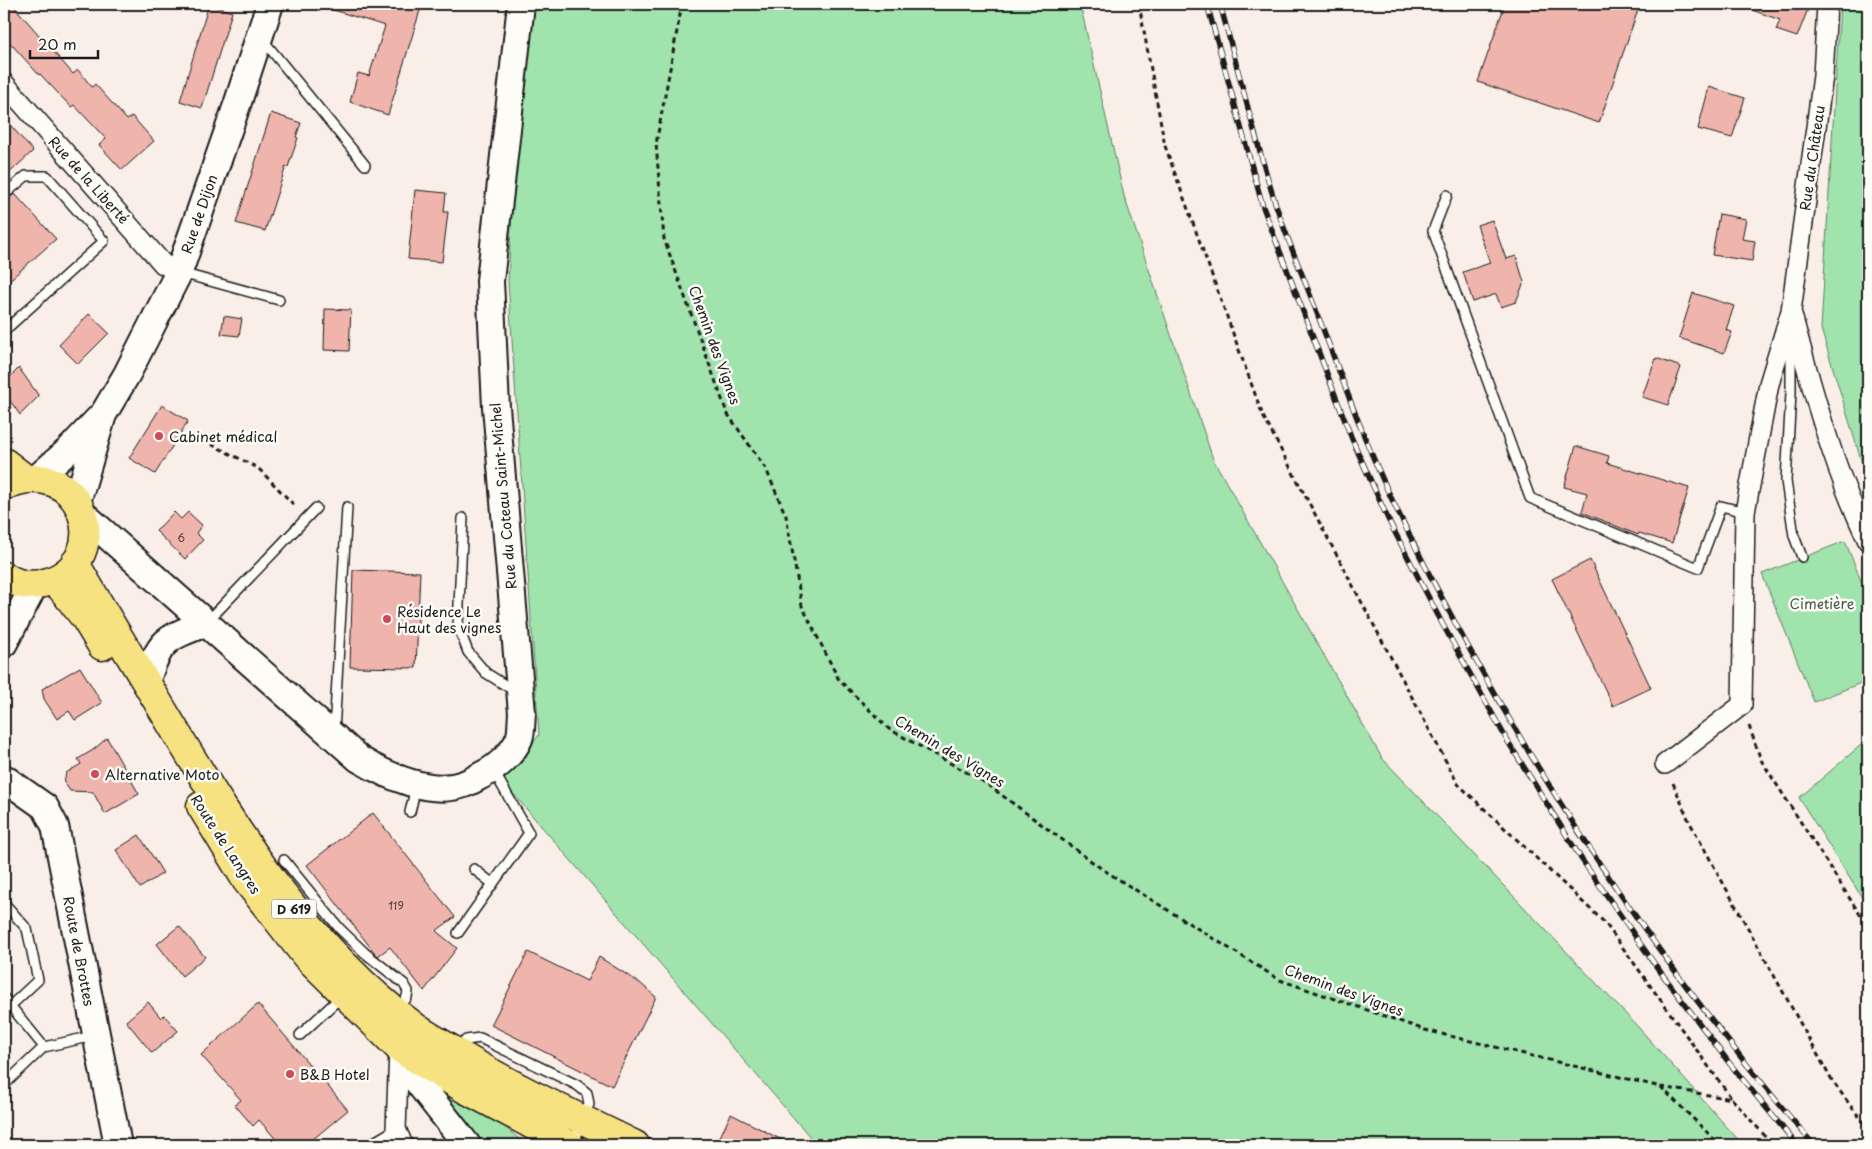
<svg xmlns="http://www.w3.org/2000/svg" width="1872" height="1149" font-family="'Playpen Sans',sans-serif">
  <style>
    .green { fill: #a0e3ad; stroke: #5e8064 }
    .building { fill: #efb4ac; stroke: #1c1c1c }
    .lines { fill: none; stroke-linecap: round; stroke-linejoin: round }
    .lane-casing { stroke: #1c1c1c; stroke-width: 12 }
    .street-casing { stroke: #1c1c1c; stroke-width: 22 }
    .secondary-casing { stroke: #1c1c1c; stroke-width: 30 }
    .primary-casing { stroke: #1c1c1c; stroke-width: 31 }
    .path { stroke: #1c1c1c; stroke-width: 3; stroke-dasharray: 5 4; stroke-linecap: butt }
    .lane { stroke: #fdfcf7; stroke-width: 9 }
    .street { stroke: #fdfcf7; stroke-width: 19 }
    .secondary { stroke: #fdfcf7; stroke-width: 26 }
    .primary { stroke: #f7e281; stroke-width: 28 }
    .rail-casing { stroke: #1c1c1c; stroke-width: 5.5 }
    .rail { stroke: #fdfcf7; stroke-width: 4; stroke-dasharray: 11; stroke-linecap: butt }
    .poi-dot { fill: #d1495b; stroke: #fdfcf7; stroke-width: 2 }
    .labels { text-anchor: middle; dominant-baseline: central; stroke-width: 5; stroke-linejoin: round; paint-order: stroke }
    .number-label { font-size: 11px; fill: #514240 }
    .shield { fill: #fdfcf7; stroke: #605f5e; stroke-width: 1 }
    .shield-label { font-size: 12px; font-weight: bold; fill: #1c1c1c }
    .street-label { font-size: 14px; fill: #1c1c1c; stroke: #fdfcf7 }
    .poi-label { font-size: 14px; fill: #1c1c1c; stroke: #fdfcf7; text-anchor: start }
    .park-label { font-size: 14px; fill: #445848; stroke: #fdfcf7 }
  </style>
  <rect width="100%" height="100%" fill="#faeee8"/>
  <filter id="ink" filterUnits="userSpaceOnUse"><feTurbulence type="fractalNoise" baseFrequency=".02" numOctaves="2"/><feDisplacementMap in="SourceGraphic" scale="10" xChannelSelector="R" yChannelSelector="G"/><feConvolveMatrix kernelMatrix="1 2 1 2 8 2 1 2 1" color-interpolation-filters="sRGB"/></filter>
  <g filter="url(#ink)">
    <!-- green -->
    <path class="green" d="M 523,4 L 1080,4 L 1124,196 L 1213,459 L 1382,758 L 1639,1028 L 1743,1145 L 817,1145 L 503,782 L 539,735 L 508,281 Z
      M 1840,4 L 1868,4 L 1868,483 L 1821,329 Z
      M 1845,541 L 1868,598 L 1868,680 L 1814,702 L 1762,574 Z
      M 1868,739 L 1868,907 L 1799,798 Z
      M 440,1084 L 492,1116 L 526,1145 L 473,1145 L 432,1091 Z"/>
    <!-- building -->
    <path class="building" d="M 4,4 L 12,4 L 73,74 L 78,70 L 92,87 L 95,84 L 127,120 L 132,116 L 154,141 L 122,170 L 99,145 L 106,139 L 74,105 L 71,107 L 40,74 L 39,75 L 4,36 Z
      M 209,4 L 232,12 L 202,108 L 180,101 Z
      M 328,4 L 422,4 L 388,115 L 350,102 L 358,73 L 369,76 L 385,26 L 327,8 Z
      M 1505,4 L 1640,4 L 1599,123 L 1478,82 Z
      M 1742,4 L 1810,4 L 1797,37 L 1776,30 L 1780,20 L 1741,6 Z
      M 1709,87 L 1745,98 L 1732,138 L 1698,129 Z
      M 271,113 L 301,123 L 296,137 L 298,138 L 288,167 L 286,166 L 265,231 L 236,223 Z
      M 4,118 L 33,151 L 4,178 Z
      M 415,190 L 446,193 L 444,212 L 448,212 L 442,262 L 408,259 Z
      M 15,194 L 56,239 L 4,285 L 4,201 Z
      M 1719,214 L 1746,219 L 1742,239 L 1755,241 L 1752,261 L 1712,255 Z
      M 1492,220 L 1506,259 L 1516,256 L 1524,282 L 1516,302 L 1501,307 L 1496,294 L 1473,302 L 1463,272 L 1490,263 L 1477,225 Z
      M 1693,293 L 1734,306 L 1726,330 L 1732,332 L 1724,353 L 1679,338 Z
      M 325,309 L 351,310 L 349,351 L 324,350 Z
      M 89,314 L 109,333 L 78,364 L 59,345 Z
      M 224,316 L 242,319 L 239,336 L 221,334 Z
      M 1656,358 L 1681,367 L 1668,405 L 1642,397 Z
      M 19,368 L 39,396 L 20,415 L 4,392 L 4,383 Z
      M 162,405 L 188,421 L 155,474 L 129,458 Z
      M 1576,446 L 1609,456 L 1607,463 L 1689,488 L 1672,543 L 1639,533 L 1638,535 L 1582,512 L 1587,493 L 1564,487 Z
      M 174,512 L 181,519 L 188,512 L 202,525 L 196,533 L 203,540 L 185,559 L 156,531 Z
      M 1590,560 L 1651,688 L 1613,706 L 1552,579 Z
      M 353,570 L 420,572 L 416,668 L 350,667 Z
      M 80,667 L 102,703 L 75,720 L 69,711 L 57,719 L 44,699 L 42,689 Z
      M 107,738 L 139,794 L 105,814 L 93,792 L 70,791 L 64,782 L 66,773 L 81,764 L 78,759 L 93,750 Z
      M 373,813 L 455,917 L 436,931 L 457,948 L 424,991 L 390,947 L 378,956 L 374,952 L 307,865 Z
      M 139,835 L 163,873 L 140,888 L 116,850 Z
      M 179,926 L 205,957 L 182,976 L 157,944 Z
      M 528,952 L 587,981 L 599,957 L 640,983 L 656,997 L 612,1086 L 491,1025 Z
      M 148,1002 L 161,1018 L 164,1015 L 178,1031 L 152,1053 L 126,1021 Z
      M 258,1004 L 348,1110 L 306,1145 L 281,1145 L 259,1120 L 253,1126 L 235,1105 L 241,1100 L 201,1055 Z
      M 731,1114 L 792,1145 L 716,1145 Z"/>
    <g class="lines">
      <defs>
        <path id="lane" d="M 263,40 L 365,165
          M 4,195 L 26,176 L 47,176 L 104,241 L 4,331
          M 1447,195 L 1433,231 L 1530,498 L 1698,568 L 1721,506 L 1745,512
          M 181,273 L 279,300
          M 1791,336 L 1791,393 L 1786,481 L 1794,536 L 1802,557
          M 463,518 L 458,626 L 468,652 L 486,673 L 516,692
          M 208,621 L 316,508
          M 334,732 L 347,507
          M 410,812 L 416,787
          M 284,860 L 340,929 L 365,953 L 404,984 L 408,991 L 407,997 L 399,1009
          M 474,869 L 493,884
          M 4,903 L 27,929 L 38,980 L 4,1012
          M 458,933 L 529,833 L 493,770
          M 4,998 L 44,1047
          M 300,1035 L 343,995
          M 457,1050 L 466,1040 L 480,1038 L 577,1085 L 587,1093 L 589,1104 L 573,1144
          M 4,1085 L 44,1047 L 93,1036
          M 369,1145 L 396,1129"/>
        <path id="street" d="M 4,83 L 163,264 L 179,272
          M 1791,311 C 1812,389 1833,467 1868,541
          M 1665,764 L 1742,705 L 1745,512 L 1769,384 L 1791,311 L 1823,76 L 1827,4
          M 399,1049 L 396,1129 L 403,1145"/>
        <path id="secondary" d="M 36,479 L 69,450 L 104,413 L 127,374 L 179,272 L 237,105 L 270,4
          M 77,502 L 102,418
          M 83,514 L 359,759 C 387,776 431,796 464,784 C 471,782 478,777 484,774 C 498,767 513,753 519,739 C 522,732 521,721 522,713 L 496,407 L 490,281 L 521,4
          M 4,643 L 34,586
          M 146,682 C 161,639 164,639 206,623
          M 4,778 L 45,807 L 55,826 L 118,1145
          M 399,1048 L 417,1081 L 467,1145"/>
        <path id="primary" d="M 4,462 L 26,479
          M 4,486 C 83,450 117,560 48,582 C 33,587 17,585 4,576
          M 75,563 C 106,617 139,670 171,724 C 239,837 308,947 415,1027 C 428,1036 441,1043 454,1051 C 512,1087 574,1115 635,1145
          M 55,580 L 85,618 L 102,646
          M 201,806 L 246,880 L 306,956 L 399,1048 L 465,1089 L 570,1145"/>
      </defs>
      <!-- lane casing -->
      <use href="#lane" class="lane-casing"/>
      <!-- street casing -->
      <use href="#street" class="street-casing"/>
      <!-- secondary casing -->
      <use href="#secondary" class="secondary-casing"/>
      <!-- primary casing -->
      <use href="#primary" class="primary-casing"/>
      <!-- path -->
      <path class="path" d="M 682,4 L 656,144 L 664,239 L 727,413 L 766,469 L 786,516 L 802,606 L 839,680 L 889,729 L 984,782 L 1102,869 L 1280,980 L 1425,1030 L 1661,1087 L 1720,1145
        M 1139,4 L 1165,146 L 1263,416 L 1458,784 L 1605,923 L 1732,1099
        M 195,436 L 258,468 L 296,507
        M 1749,726 L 1761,760 L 1868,927
        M 1673,783 L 1689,821 L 1831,1079 L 1856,1113 L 1868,1127
        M 1661,1087 L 1732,1099 L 1773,1145"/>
      <!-- lane -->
      <use href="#lane" class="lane"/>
      <!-- street -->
      <use href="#street" class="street"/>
      <!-- secondary -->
      <use href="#secondary" class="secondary"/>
      <!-- primary -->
      <use href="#primary" class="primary"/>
      <defs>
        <path id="rail" d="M 1207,4 L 1263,207 L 1352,439 L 1388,519 L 1443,625 L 1507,740 L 1582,860 L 1656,966 L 1730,1064 L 1797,1145
          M 1220,4 C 1238,69 1254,135 1274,199 C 1287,240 1305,280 1320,321 C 1345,386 1368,452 1399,514 C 1510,740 1649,955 1814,1145"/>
      </defs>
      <!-- rail casing -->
      <use href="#rail" class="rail-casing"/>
      <!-- rail -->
      <use href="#rail" class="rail"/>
    </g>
  </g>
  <!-- markers -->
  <g class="poi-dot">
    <circle cx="159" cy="436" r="5"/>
    <circle cx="387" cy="619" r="5"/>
    <circle cx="95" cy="774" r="5"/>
    <circle cx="290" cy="1074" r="5"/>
  </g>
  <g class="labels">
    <!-- number labels -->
    <g class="number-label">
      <text x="181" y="537">6</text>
      <text x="396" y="905">119</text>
    </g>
    <!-- shield labels -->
    <rect class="shield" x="271.5" y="899.5" width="45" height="19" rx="4"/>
    <g class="shield-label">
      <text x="294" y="909">D 619</text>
    </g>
    <!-- street labels -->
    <g class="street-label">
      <text transform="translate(1812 158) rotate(-82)">Rue du Château</text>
      <text transform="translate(89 180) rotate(48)">Rue de la Liberté</text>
      <text transform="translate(199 214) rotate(-71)">Rue de Dijon</text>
      <text transform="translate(715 345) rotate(70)">Chemin des Vignes</text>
      <text transform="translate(503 496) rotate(-95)">Rue du Coteau Saint-Michel</text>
      <text transform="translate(950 751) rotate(31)">Chemin des Vignes</text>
      <text transform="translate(226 844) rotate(57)">Route de Langres</text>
      <text transform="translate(79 951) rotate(79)">Route de Brottes</text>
      <text transform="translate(1344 990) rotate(20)">Chemin des Vignes</text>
    </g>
    <!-- poi labels -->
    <g class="poi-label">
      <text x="169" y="436">Cabinet médical</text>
      <text x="397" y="611">Résidence Le<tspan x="397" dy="16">Haut des vignes</tspan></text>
      <text x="105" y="774">Alternative Moto</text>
      <text x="300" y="1074">B&amp;B Hotel</text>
    </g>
    <!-- park labels -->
    <g class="park-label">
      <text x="1822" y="603">Cimetière</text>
    </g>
  </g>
  <!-- margin -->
  <rect width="1872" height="1149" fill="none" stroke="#fdfcf7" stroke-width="20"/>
  <rect x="10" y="10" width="1852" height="1129" fill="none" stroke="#1c1c1c" stroke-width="2" filter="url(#ink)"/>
  <!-- scale -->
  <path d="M30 50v8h68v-8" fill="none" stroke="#1c1c1c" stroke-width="2.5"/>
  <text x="38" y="50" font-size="15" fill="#1c1c1c" stroke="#fdfcf7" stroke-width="4" paint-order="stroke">20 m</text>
</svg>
